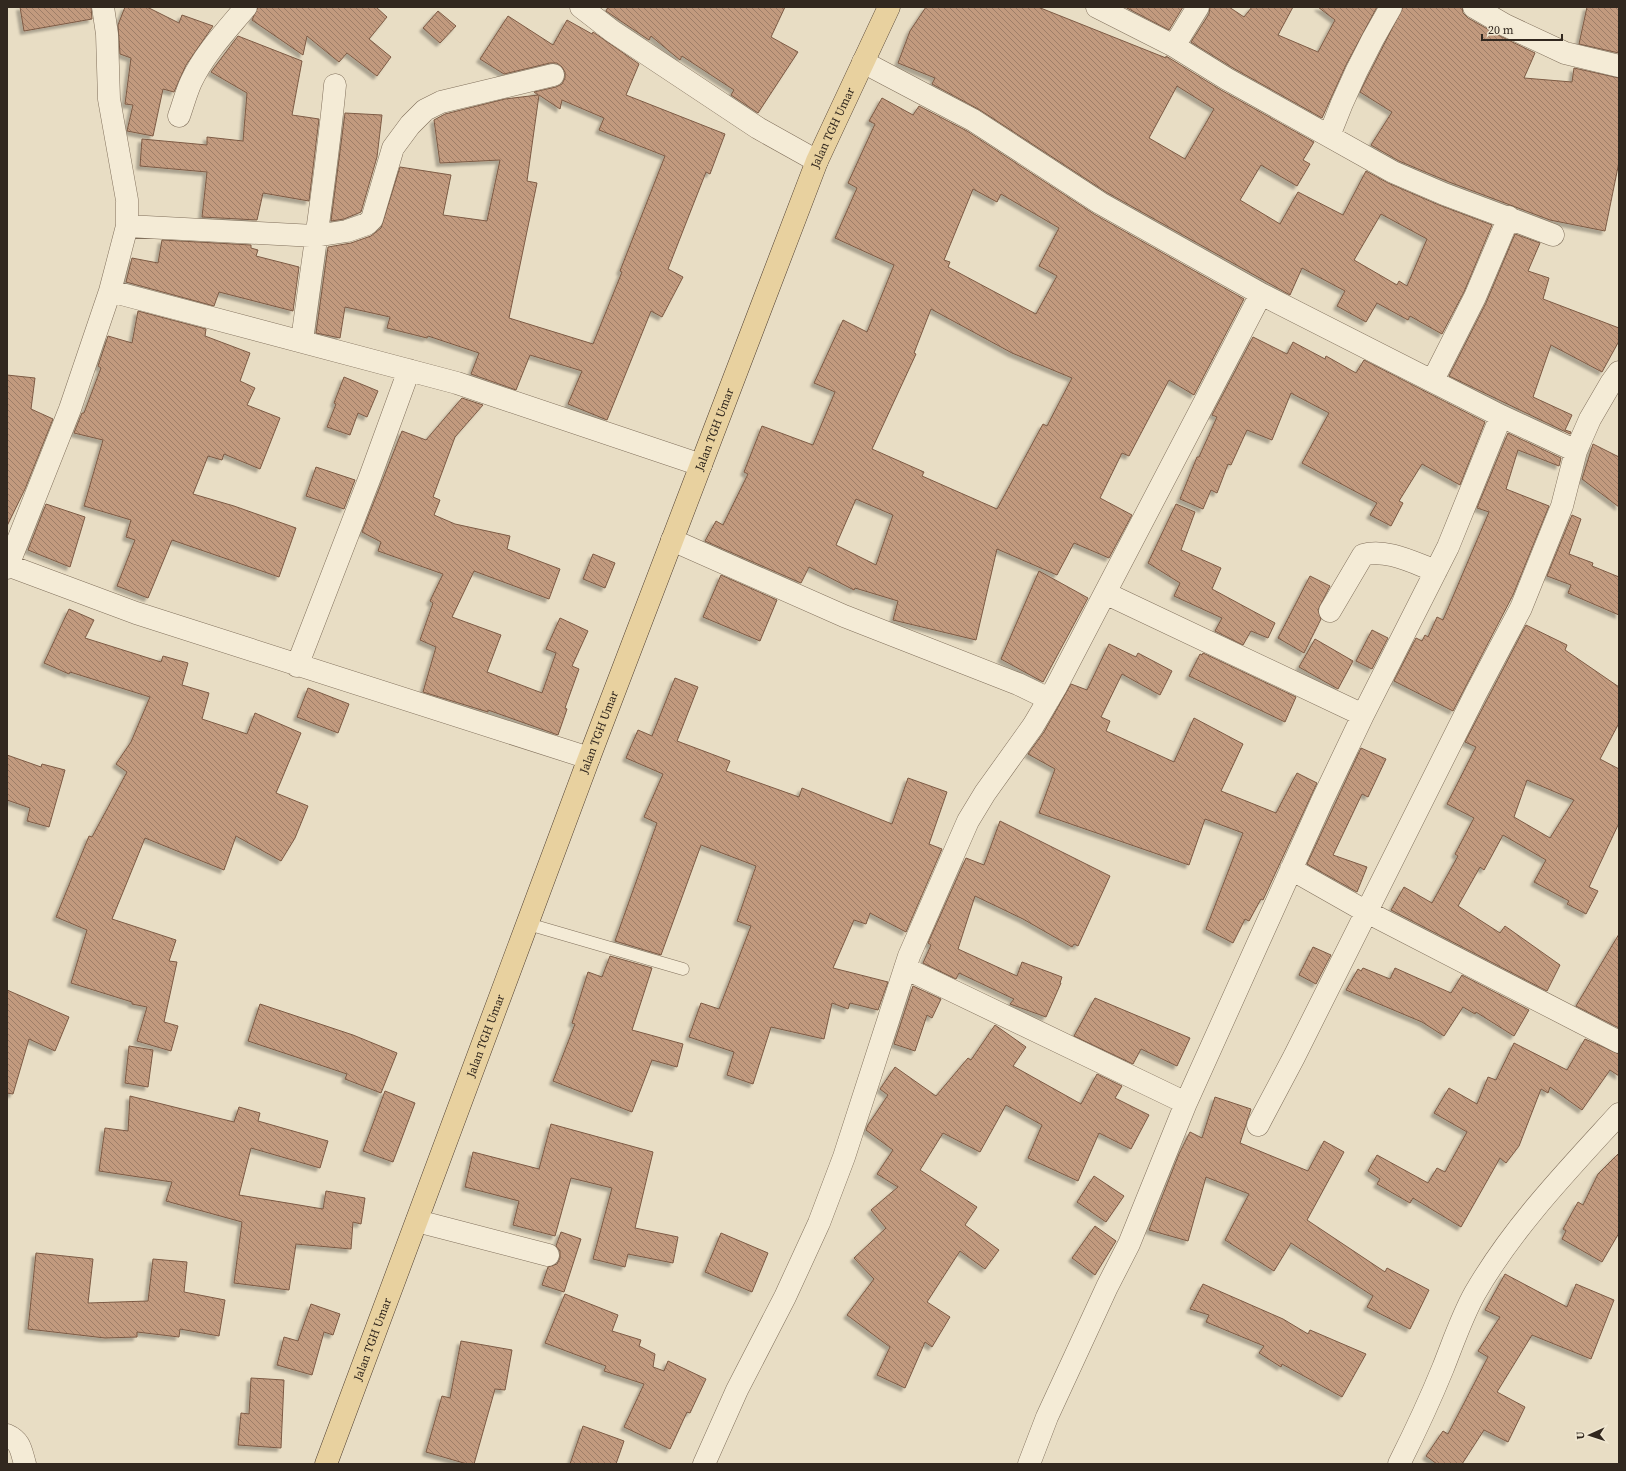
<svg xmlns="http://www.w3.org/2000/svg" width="1626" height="1471" font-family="'Source Serif 4',serif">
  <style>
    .building { fill: url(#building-back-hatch); stroke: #7d5b45; fill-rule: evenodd; filter: url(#shadow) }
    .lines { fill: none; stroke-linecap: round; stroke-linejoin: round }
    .service-casing { stroke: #81705c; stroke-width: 13 }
    .minor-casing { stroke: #81705c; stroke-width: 23 }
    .primary-casing { stroke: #4f3e30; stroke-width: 23 }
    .service { stroke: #f4ebd6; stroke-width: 12 }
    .minor { stroke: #f4ebd6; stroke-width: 22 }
    .primary { stroke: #e8d19f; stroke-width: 22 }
    .labels { text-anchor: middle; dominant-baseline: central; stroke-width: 3; stroke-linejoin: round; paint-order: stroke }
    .street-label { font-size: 12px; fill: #32281f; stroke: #f1e8d2 }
  </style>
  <defs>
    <pattern id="building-back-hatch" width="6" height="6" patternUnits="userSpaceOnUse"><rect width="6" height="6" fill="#c29a7e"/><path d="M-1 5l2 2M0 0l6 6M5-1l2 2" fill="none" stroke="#9e7e67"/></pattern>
    <filter id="shadow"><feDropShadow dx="-3.5" dy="3.5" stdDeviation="1" flood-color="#0004"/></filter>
  </defs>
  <rect width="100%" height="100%" fill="#e8ddc4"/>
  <!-- building -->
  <path class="building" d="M 20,7 L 91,7 L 92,19 L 24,31 Z
    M 125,7 L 147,7 L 179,23 L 182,15 L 213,26 L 186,65 L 174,92 L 163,89 L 153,136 L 127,131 L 133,105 L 125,104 L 131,58 L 120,54 L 118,25 Z
    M 258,7 L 376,7 L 387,17 L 369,39 L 391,57 L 377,76 L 347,53 L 339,62 L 307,36 L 303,55 L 252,20 Z
    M 608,7 L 785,7 L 771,37 L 798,52 L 758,113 L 731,95 L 734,90 L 682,56 L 680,60 L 651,36 L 649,40 L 606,11 Z
    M 926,7 L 1038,7 L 1166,58 L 1166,56 L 1221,90 L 1314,142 L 1303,160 L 1310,164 L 1297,186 L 1261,165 L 1240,200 L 1280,224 L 1298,192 L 1343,215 L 1366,171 L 1388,183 L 1439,205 L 1492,225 L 1464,292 L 1442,334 L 1410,316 L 1408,320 L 1377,303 L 1366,322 L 1337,306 L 1345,291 L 1302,268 L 1290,295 L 1106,192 L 980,110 L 932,84 L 935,78 L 898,63 L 910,31 ZM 1177,86 L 1214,109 L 1185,159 L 1149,138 ZM 1381,214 L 1427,239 L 1407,286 L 1399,281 L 1397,285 L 1354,260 Z
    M 1125,7 L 1183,7 L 1169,30 Z
    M 1210,7 L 1229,7 L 1244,17 L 1252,7 L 1293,7 L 1278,35 L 1318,52 L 1335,20 L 1318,7 L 1377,7 L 1346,65 L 1322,118 L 1233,68 L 1191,42 L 1209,14 Z
    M 1403,7 L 1462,7 L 1463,13 L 1468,18 L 1500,36 L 1535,53 L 1524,78 L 1572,82 L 1574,68 L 1619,78 L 1619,162 L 1605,231 L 1550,220 L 1449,182 L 1399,161 L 1371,145 L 1392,112 L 1360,92 Z
    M 1587,7 L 1619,7 L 1619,53 L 1579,44 Z
    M 438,11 L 456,26 L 440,43 L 423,28 Z
    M 508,16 L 553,45 L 567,20 L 592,34 L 593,32 L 639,64 L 626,95 L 725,134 L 710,174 L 706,172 L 668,269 L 683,277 L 662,317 L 651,311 L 607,420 L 568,404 L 582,371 L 530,355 L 516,390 L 471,374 L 479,353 L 428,336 L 427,338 L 387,328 L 390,317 L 345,307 L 340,338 L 316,333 L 328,247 L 351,243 L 371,236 L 381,228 L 400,167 L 451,175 L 443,215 L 487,221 L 500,160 L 440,163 L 434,120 L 445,114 L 505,99 L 538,95 L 534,92 L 556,87 L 562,84 L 565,78 L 565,72 L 562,67 L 557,63 L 550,63 L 504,74 L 480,59 ZM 539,95 L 560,109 L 562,100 L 604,118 L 599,130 L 665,156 L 620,271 L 622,272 L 593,344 L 509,318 L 537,183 L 527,181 Z
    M 238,36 L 302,61 L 292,115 L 319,119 L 309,201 L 263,193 L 257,220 L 202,217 L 207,172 L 140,166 L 142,139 L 207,145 L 207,137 L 243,141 L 247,93 L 211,72 Z
    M 882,98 L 913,115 L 919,106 L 967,131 L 1094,214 L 1244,299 L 1194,395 L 1169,380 L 1129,456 L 1122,453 L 1100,498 L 1132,515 L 1109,558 L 1074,543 L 1057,575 L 997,549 L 976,640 L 893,620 L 898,601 L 855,588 L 854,590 L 809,567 L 801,583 L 705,541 L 716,521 L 723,525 L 748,474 L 744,472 L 762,426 L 813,445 L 835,392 L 814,383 L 843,320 L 867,332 L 894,265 L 835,238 L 857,188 L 848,183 L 875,124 L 869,121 ZM 973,189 L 997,202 L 1001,194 L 1059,228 L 1039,266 L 1057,276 L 1036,314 L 948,267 L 950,262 L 944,260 ZM 931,309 L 1012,353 L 1072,378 L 1047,426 L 1043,424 L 997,509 L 922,476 L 924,472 L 872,449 L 916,354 L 914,353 ZM 856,499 L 893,515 L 876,565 L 836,545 Z
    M 345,113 L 382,115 L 377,157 L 361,212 L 344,219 L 331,221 Z
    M 1515,234 L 1540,243 L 1528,271 L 1549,278 L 1543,299 L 1619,328 L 1619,341 L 1602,372 L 1551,345 L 1533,397 L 1572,415 L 1565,430 L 1571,432 L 1570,434 L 1449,376 L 1486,303 Z
    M 162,240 L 251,245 L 251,248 L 258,250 L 256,256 L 299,267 L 293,311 L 219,292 L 214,306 L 126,282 L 132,258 L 158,263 Z
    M 138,311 L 206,329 L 205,336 L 250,353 L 240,381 L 255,388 L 247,405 L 280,418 L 260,469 L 224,454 L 222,460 L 208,456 L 193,494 L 234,506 L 296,528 L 279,577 L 172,540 L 148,598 L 117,586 L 135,540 L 126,537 L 131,520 L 84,506 L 103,440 L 74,433 L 82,413 L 84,413 L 101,368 L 98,366 L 108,336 L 132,343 Z
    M 1253,337 L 1287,354 L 1293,342 L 1325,359 L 1326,356 L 1356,373 L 1364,360 L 1485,422 L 1460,485 L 1422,464 L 1399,501 L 1403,503 L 1391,526 L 1370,515 L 1377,503 L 1302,463 L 1329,413 L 1291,393 L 1272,440 L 1247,430 L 1231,465 L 1228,464 L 1217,493 L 1211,490 L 1203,509 L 1180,499 L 1197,457 L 1199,457 L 1217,417 L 1212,415 Z
    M 7,375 L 35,378 L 31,409 L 53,419 L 25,489 L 7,526 Z
    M 344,377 L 378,391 L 367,417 L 358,413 L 350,435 L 327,427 L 336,404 L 334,403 Z
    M 462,398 L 483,405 L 455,437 L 433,497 L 440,500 L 434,515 L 455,524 L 510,536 L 507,549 L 560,569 L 549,599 L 474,571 L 452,617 L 501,635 L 487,672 L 542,693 L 556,653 L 546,649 L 560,618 L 588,631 L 572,666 L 579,669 L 565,708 L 567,709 L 558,735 L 488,710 L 488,712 L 423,692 L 436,647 L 420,640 L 433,603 L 430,601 L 443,574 L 378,551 L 381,542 L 362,532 L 402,431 L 426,440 Z
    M 1508,433 L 1561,458 L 1559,466 L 1518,450 L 1506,489 L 1549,506 L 1513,595 L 1453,711 L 1394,681 L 1416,638 L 1422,641 L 1425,635 L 1428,637 L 1437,617 L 1443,620 L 1489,512 L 1477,508 Z
    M 1593,444 L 1619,457 L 1619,507 L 1582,479 Z
    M 316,467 L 355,480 L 344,509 L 306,496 Z
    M 46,504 L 85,517 L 70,567 L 28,550 Z
    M 1176,504 L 1195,512 L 1181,550 L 1221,568 L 1212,589 L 1275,623 L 1268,638 L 1251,631 L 1243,645 L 1215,631 L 1222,618 L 1174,596 L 1180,583 L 1148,563 Z
    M 1572,515 L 1581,519 L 1569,554 L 1593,563 L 1592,566 L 1619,577 L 1619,615 L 1568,593 L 1571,585 L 1547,576 Z
    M 593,554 L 615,563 L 605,588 L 583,579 Z
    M 1039,571 L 1088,598 L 1043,682 L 1001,659 Z
    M 721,575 L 777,600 L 760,641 L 703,617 Z
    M 1310,576 L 1330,586 L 1318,610 L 1321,619 L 1304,653 L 1278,638 Z
    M 69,609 L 94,620 L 85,638 L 161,662 L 163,656 L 188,663 L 182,685 L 209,693 L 202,719 L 247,734 L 255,713 L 301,733 L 276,793 L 308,806 L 295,838 L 281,861 L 236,836 L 224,870 L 145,838 L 112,919 L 176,940 L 169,961 L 177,962 L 164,1022 L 178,1026 L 171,1051 L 137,1041 L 147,1007 L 132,1004 L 132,1002 L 71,983 L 87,930 L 56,917 L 89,836 L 92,837 L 127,772 L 116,764 L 131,742 L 150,697 L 70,672 L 69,674 L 44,663 Z
    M 1526,625 L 1567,645 L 1565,650 L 1619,687 L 1619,723 L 1600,759 L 1619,769 L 1619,823 L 1589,887 L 1598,891 L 1586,914 L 1567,904 L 1569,901 L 1534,882 L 1546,860 L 1503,835 L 1484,870 L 1480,867 L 1458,906 L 1500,933 L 1505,926 L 1560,965 L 1547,991 L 1391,910 L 1404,887 L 1432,903 L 1458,856 L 1455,854 L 1474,818 L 1447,804 L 1476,747 L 1465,742 ZM 1527,780 L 1574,800 L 1550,838 L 1514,817 Z
    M 1372,630 L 1388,638 L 1372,669 L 1356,661 Z
    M 1315,639 L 1353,661 L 1338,689 L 1299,667 Z
    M 1109,644 L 1136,657 L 1138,653 L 1172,671 L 1160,695 L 1122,674 L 1101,717 L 1110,721 L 1106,731 L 1174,762 L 1194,718 L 1243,744 L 1221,791 L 1276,813 L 1297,773 L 1317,783 L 1263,900 L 1261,899 L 1249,921 L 1245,919 L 1233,943 L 1206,929 L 1243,833 L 1205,819 L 1189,865 L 1039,813 L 1055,769 L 1028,754 L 1044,732 L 1071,684 L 1087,690 Z
    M 1203,653 L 1296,697 L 1285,722 L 1189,676 L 1200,654 L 1202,655 Z
    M 675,678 L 698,687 L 677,741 L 730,761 L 726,771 L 799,797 L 802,788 L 892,824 L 908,778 L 947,792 L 929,844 L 942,849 L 906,932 L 870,913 L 866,924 L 854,920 L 833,968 L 888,982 L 878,1010 L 850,1003 L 848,1009 L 832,1003 L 824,1039 L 771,1027 L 753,1084 L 727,1075 L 734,1052 L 689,1037 L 701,1003 L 719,1009 L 751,926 L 737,921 L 756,866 L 701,845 L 661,955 L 615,941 L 657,823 L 644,817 L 663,774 L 626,758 L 638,730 L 652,736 Z
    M 308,688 L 349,704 L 338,733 L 297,717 Z
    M 1361,748 L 1386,759 L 1368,797 L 1362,794 L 1333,855 L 1367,867 L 1357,892 L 1307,864 Z
    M 7,755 L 41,767 L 42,764 L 65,770 L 49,827 L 27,821 L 30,808 L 7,800 Z
    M 1000,821 L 1110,876 L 1078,946 L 1074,944 L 1072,947 L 1023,919 L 975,896 L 958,949 L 1017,976 L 1022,962 L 1062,977 L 1060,983 L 1061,983 L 1046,1017 L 1010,1004 L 1014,999 L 959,973 L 956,979 L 923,963 L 931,945 L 928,943 L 966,858 L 984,865 Z
    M 1619,934 L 1619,1028 L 1576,1006 Z
    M 1313,947 L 1331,955 L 1316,984 L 1299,975 Z
    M 610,956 L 652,968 L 632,1030 L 683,1044 L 677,1067 L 652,1060 L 632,1112 L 553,1081 L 575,1024 L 572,1023 L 588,972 L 602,977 Z
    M 1363,968 L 1390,979 L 1395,968 L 1451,993 L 1462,975 L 1529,1010 L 1514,1036 L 1476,1012 L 1475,1014 L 1463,1007 L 1444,1036 L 1422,1022 L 1346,990 L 1358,969 L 1361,971 Z
    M 913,986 L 941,999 L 932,1018 L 927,1015 L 915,1051 L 894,1044 Z
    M 7,990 L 69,1017 L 55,1051 L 29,1039 L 13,1094 L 7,1093 Z
    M 1095,998 L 1190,1038 L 1177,1066 L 1141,1049 L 1133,1064 L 1074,1036 Z
    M 260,1004 L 353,1035 L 397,1053 L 381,1093 L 345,1079 L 347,1074 L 248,1041 Z
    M 995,1025 L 1026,1047 L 1013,1066 L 1081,1104 L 1097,1074 L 1122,1086 L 1115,1098 L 1149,1115 L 1131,1149 L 1099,1133 L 1078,1181 L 1028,1158 L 1042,1125 L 1006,1105 L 980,1152 L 943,1133 L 920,1170 L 977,1207 L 965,1225 L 999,1250 L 985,1269 L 960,1251 L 927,1302 L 950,1317 L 932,1347 L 925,1342 L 905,1388 L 877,1375 L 890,1347 L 847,1315 L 874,1279 L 854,1258 L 886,1228 L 871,1210 L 898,1187 L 877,1174 L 893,1150 L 866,1130 L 868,1125 L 888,1095 L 880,1089 L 895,1067 L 936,1096 L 968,1058 L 971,1060 Z
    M 1585,1039 L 1619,1054 L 1619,1076 L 1610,1070 L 1582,1110 L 1550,1087 L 1548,1093 L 1541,1089 L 1519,1146 L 1506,1163 L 1500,1158 L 1461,1227 L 1413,1198 L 1410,1203 L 1377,1184 L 1380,1179 L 1368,1171 L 1377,1155 L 1428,1183 L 1437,1168 L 1445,1172 L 1467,1132 L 1434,1113 L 1449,1088 L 1477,1104 L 1488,1077 L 1496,1080 L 1514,1043 L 1567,1070 Z
    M 129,1046 L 153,1050 L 148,1087 L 125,1083 Z
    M 385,1091 L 415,1103 L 393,1162 L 363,1151 Z
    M 130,1096 L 234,1122 L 239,1107 L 260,1113 L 258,1121 L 328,1141 L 320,1168 L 251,1148 L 239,1195 L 323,1209 L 326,1191 L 365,1198 L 361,1224 L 353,1222 L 351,1249 L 296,1244 L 289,1290 L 234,1283 L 242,1222 L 166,1201 L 172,1182 L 99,1171 L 105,1128 L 128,1131 Z
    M 1215,1097 L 1251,1109 L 1240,1143 L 1308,1171 L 1324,1141 L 1344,1152 L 1307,1220 L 1385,1272 L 1387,1268 L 1429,1290 L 1410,1329 L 1367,1307 L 1373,1296 L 1291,1243 L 1274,1271 L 1225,1240 L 1249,1194 L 1206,1177 L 1188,1241 L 1149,1230 L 1179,1154 L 1190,1132 L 1202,1138 Z
    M 551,1124 L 653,1152 L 635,1228 L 678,1237 L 673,1263 L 628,1254 L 625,1267 L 593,1259 L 612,1188 L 571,1178 L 555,1236 L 513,1225 L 519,1201 L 465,1187 L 473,1152 L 539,1169 Z
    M 1619,1153 L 1619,1233 L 1602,1262 L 1562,1239 L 1566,1231 L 1563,1229 L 1578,1202 L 1583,1205 L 1598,1174 Z
    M 1094,1176 L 1124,1196 L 1106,1222 L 1077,1202 Z
    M 1095,1226 L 1116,1241 L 1095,1275 L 1072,1258 Z
    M 561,1232 L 581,1239 L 564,1292 L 542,1285 L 548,1267 L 557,1264 L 560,1258 L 560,1251 L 556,1246 Z
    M 721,1233 L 768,1253 L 752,1292 L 705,1272 Z
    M 36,1253 L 93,1259 L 88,1303 L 148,1301 L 153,1259 L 187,1262 L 184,1292 L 225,1300 L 219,1336 L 180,1329 L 179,1337 L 137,1332 L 137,1337 L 105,1338 L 28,1329 Z
    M 1505,1274 L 1567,1307 L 1576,1284 L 1614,1300 L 1591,1359 L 1532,1335 L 1497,1392 L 1525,1407 L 1508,1442 L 1484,1430 L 1462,1464 L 1437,1464 L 1426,1456 L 1443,1431 L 1448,1434 L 1488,1357 L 1478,1351 L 1500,1317 L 1485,1310 Z
    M 1203,1284 L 1283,1319 L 1308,1334 L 1310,1330 L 1366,1354 L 1342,1397 L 1282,1364 L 1281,1367 L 1259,1353 L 1264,1346 L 1206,1322 L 1209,1315 L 1190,1309 Z
    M 565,1294 L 618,1315 L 612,1331 L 641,1340 L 639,1346 L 655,1354 L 653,1367 L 664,1371 L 668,1361 L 706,1379 L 690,1413 L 687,1412 L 670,1449 L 624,1427 L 644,1384 L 604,1371 L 606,1366 L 545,1343 Z
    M 311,1304 L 340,1314 L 333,1335 L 324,1332 L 312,1375 L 277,1365 L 284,1337 L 298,1341 Z
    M 461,1341 L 512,1350 L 505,1390 L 495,1389 L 474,1464 L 467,1464 L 426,1452 L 442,1396 L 450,1398 Z
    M 251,1378 L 284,1380 L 281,1448 L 238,1445 L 241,1413 L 249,1414 Z
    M 583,1426 L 624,1441 L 616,1464 L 570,1464 Z"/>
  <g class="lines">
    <defs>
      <path id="service" d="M 528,924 L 683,969"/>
      <path id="minor" d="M 581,7 L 612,31 L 758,128 L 817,161
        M 1097,7 L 1174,46 L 1227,79 L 1393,172 L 1444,194 L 1553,235
        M 1474,7 L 1505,25 L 1565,53 L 1619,66
        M 1174,46 L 1198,7
        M 863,62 L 973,120 L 1100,203 L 1261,294 L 1501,416 L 1576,451
        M 179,116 C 183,105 186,93 191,82 C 204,54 226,31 246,7
        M 1329,136 C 1346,90 1366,49 1391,7
        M 127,226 L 315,236 L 347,231 L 367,224 L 372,219 L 393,148 L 410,125 L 425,110 L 441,102 L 553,75
        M 110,291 L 457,383 L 701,465
        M 302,341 C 313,256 327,170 335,85
        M 1433,380 L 1475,297 L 1509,217
        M 672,540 L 844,616 L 1018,684 L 1049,699
        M 7,565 L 136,613 L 589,758
        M 7,568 L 70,409 L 110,291 L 127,226 L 127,200 L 109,99 L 107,34 L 103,7
        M 1105,593 L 1261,294
        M 1330,611 L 1363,555 C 1386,548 1414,563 1436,571
        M 297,666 L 370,477 L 409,370
        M 1291,869 L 1365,911 L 1619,1042
        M 905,968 L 1186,1103 L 1129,1244 L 1107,1287 L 1047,1417 L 1029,1464
        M 1186,1103 L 1322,801 L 1363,715 L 1448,547 L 1501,416
        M 1258,1125 L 1294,1057 L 1476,693 L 1521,608 L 1562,506 L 1576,451 L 1590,419 L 1611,383 L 1619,372
        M 417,1221 L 548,1255
        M 7,1435 C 21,1441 21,1451 25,1464
        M 704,1464 L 737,1390 L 785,1297 L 819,1223 L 844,1157 L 909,956 L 968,821 L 985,793 L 1033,726 L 1056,687 L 1105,593 L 1363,715
        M 1399,1464 C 1415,1432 1430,1400 1443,1368 C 1453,1343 1462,1316 1475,1293 C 1513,1227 1568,1170 1619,1114"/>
      <g id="primary">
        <path id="s1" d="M 326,1464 L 589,758 L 817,161 L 889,7"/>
      </g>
    </defs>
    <!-- service casing -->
    <use href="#service" class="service-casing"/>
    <!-- minor casing -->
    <use href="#minor" class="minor-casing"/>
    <!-- primary casing -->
    <use href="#primary" class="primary-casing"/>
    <!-- service -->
    <use href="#service" class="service"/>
    <!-- minor -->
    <use href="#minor" class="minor"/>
    <!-- primary -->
    <use href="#primary" class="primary"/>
  </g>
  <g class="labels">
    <!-- street labels -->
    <g class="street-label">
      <text stroke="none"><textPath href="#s1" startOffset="1429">Jalan TGH Umar</textPath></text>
      <text stroke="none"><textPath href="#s1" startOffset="1105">Jalan TGH Umar</textPath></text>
      <text stroke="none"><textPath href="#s1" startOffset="781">Jalan TGH Umar</textPath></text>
      <text stroke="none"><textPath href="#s1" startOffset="457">Jalan TGH Umar</textPath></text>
      <text stroke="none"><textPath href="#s1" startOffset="133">Jalan TGH Umar</textPath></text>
    </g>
  </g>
  <!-- border -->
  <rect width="1626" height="1471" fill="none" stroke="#32281f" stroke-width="16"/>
  <!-- north arrow -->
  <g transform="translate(1590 1435) rotate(267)" stroke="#f1e8d2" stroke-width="3" paint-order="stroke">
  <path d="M0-3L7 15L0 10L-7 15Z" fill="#32281f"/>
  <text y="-6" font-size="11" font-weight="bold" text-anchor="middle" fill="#32281f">U</text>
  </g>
  <!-- scale -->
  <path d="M1482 34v6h80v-6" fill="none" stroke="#32281f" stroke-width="2"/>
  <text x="1488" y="34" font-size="12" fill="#32281f" stroke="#f1e8d2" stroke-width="3" paint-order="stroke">20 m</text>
</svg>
